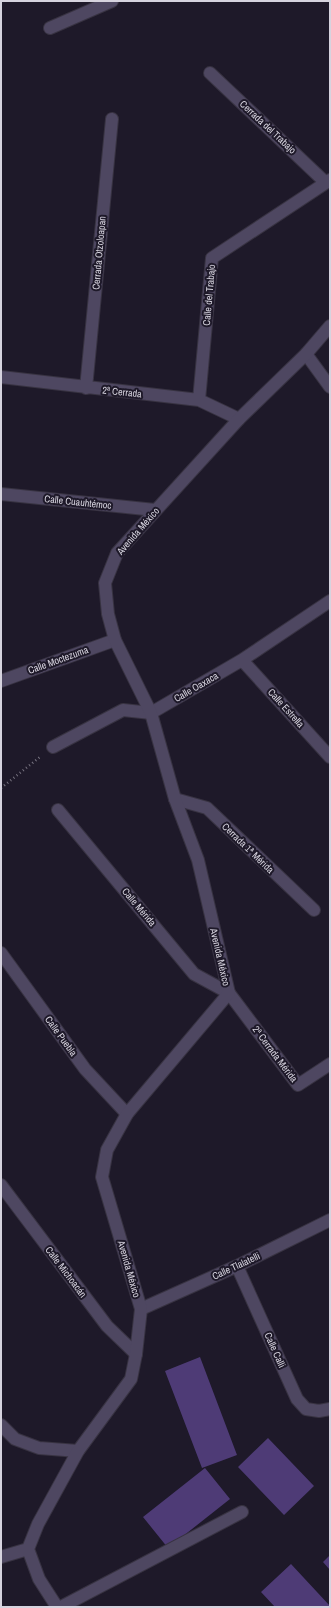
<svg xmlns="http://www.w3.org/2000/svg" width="331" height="1608" font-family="'Archivo Narrow',sans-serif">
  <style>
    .building { fill: #4e3b76 }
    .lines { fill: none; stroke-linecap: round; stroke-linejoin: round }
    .service-casing { stroke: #383342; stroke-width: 14 }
    .minor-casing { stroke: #383342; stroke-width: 14 }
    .tertiary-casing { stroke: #383342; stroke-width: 14 }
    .path { stroke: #7a7683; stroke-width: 2.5; stroke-dasharray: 1 3; stroke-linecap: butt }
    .service { stroke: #4e4761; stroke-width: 12 }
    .minor { stroke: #4e4761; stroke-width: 12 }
    .tertiary { stroke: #4e4761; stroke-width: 12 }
    .labels { text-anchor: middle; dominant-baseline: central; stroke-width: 4; stroke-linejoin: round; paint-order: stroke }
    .street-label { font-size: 10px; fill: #d6d3de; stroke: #1e1929 }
  </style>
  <rect width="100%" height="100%" fill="#1e1929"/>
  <!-- building -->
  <path class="building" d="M 200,1357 L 237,1455 L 202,1468 L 165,1371 Z
    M 268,1438 L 314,1486 L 284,1515 L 238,1467 Z
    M 205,1468 L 230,1499 L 168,1548 L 143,1517 Z
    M 330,1555 L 330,1570 L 323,1562 Z
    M 291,1564 L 330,1606 L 330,1607 L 275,1607 L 261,1592 Z"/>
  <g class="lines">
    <defs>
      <path id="service" d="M 61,1607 L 242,1512"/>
      <path id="minor" d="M 50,28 L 112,1
        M 210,73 L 325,182
        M 306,354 L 330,387
        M 1,377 L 199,400 L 239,419
        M 86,388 L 112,119
        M 199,400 L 212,258 L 330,180
        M 1,494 L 155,510
        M 242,660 L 330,757
        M 1,681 L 115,640
        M 53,747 L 123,710 L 151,713 L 242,660 L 330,601
        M 175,799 L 207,808 L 314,910
        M 58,810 L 194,974 L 229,993 L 298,1085 L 330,1064
        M 1,953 L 85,1069 L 127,1114
        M 1,1185 L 107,1326 L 136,1354
        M 237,1266 L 297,1399 L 306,1409 L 319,1411 L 330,1409
        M 141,1309 L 237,1266 L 330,1220
        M 1,1425 L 15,1439 L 39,1448 L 78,1451"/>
      <path id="tertiary" d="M 1,1557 L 28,1549
        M 57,1607 L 39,1579 L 28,1549 L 38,1524 L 78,1451 L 131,1379 L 136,1354 L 141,1309 L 102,1177 L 107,1150 L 127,1114 L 229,993 L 198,860 L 175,799 L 151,713 L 115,640 L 108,614 L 105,583 L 117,553 L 239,419 L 306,354 L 330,326"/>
    </defs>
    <!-- service casing -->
    <use href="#service" class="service-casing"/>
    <!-- minor casing -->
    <use href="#minor" class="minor-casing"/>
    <!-- tertiary casing -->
    <use href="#tertiary" class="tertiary-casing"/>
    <!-- path -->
    <path class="path" d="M 1,788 L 40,757"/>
    <!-- service -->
    <use href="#service" class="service"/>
    <!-- minor -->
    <use href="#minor" class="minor"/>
    <!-- tertiary -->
    <use href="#tertiary" class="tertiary"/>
  </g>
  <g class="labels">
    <!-- street labels -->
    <g class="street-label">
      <text transform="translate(268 127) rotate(43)">Cerrada del Trabajo</text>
      <text transform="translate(99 253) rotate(-85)">Cerrada Otzoloapan</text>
      <text transform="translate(209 295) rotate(-85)">Calle del Trabajo</text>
      <text transform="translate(122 392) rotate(6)">2ª Cerrada</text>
      <text transform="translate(78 502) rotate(6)">Calle Cuauhtémoc</text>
      <text transform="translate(138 531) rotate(-49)">Avenida México</text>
      <text transform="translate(58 660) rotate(-20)">Calle Moctezuma</text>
      <text transform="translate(196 687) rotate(-30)">Calle Oaxaca</text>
      <text transform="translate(286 708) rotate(48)">Calle Estrella</text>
      <text transform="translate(248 848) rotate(44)">Cerrada 1ª Mérida</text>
      <text transform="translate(139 907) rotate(50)">Calle Mérida</text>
      <text transform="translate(220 957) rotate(77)">Avenida México</text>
      <text transform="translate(61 1036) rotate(54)">Calle Puebla</text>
      <text transform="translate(275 1054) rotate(53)">2ª Cerrada Mérida</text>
      <text transform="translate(236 1266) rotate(-25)">Calle Tlalatelli</text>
      <text transform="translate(129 1269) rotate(74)">Avenida México</text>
      <text transform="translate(66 1272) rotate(53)">Calle Michoacán</text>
      <text transform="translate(275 1350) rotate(66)">Calle Calli</text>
    </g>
  </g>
  <!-- border -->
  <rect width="331" height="1608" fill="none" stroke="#d6d3de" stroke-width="4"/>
</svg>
